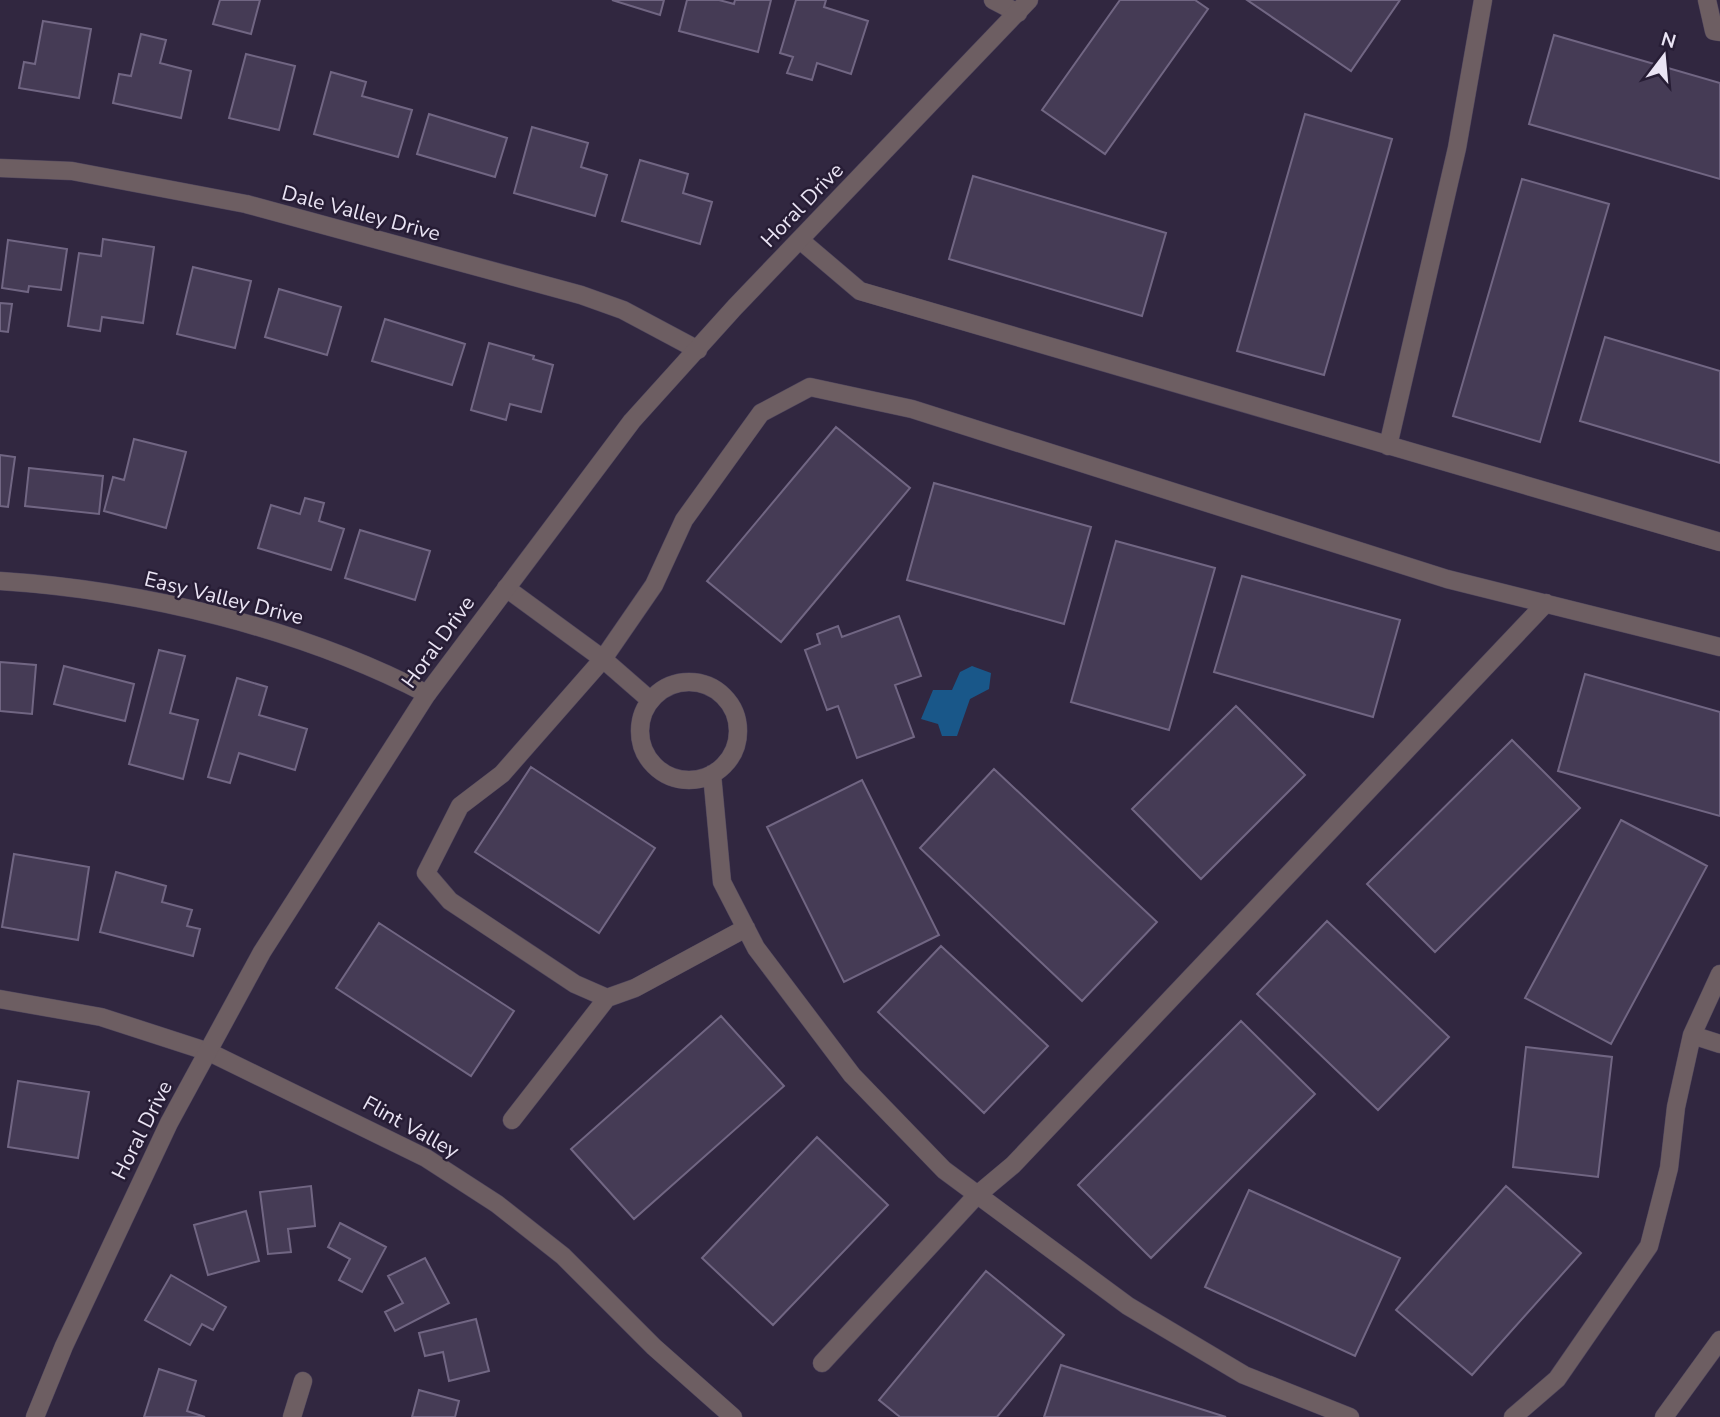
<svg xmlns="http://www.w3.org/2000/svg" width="1720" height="1417" font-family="'Nunito Sans',sans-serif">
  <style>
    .water { fill: #195789 }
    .building { fill: #453b55; stroke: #716683; stroke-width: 2 }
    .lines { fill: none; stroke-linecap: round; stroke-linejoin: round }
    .service-casing { stroke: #4f455d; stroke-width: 19 }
    .minor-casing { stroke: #4f455d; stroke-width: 19 }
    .tertiary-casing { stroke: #4f455d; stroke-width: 19 }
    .service { stroke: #6d5e62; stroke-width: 18 }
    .minor { stroke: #6d5e62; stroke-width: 18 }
    .tertiary { stroke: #6d5e62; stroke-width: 18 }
    .labels { text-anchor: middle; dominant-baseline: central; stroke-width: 5; stroke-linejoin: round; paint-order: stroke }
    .street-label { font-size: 21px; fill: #eae4f4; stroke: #271d35 }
  </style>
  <rect width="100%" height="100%" fill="#312740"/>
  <!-- water -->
  <path class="water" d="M 972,666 L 991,673 L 989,689 L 970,699 L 957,736 L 942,736 L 938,724 L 921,719 L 933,690 L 952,690 L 960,672 Z"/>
  <!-- building -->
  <path class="building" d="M 220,0 L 260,0 L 251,34 L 213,24 Z
    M 612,0 L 664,0 L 660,15 Z
    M 687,0 L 719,0 L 734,4 L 735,0 L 771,0 L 758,52 L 679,31 Z
    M 796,0 L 826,0 L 824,7 L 868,21 L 851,74 L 817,63 L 812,80 L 787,73 L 793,57 L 780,53 Z
    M 1120,0 L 1195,0 L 1208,9 L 1105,154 L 1042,110 Z
    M 1247,0 L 1400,0 L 1351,71 Z
    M 43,21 L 91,29 L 79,98 L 19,88 L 24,62 L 35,64 Z
    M 141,34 L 166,40 L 160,63 L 191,71 L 181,118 L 113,103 L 119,74 L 131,76 Z
    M 1554,35 L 1720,83 L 1720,179 L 1529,124 Z
    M 246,54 L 295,66 L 279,130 L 229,118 Z
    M 331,72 L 366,82 L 362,96 L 412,110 L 398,157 L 314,134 Z
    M 429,114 L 507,138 L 495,177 L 417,154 Z
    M 1305,114 L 1392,139 L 1324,375 L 1237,351 Z
    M 532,127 L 588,143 L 581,167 L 607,175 L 595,216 L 514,193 Z
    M 640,160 L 688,174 L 683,193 L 712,202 L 700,244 L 622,221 Z
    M 973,176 L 1166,233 L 1142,316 L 949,259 Z
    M 1522,179 L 1609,204 L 1540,442 L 1453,416 Z
    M 103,239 L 154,247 L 143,323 L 102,317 L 100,331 L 68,326 L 79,253 L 101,256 Z
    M 8,240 L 67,249 L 61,290 L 29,286 L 28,292 L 2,288 Z
    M 193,267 L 251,281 L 235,348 L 177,334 Z
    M 279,289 L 341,307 L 327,355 L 265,337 Z
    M 0,303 L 12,304 L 8,332 L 0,331 Z
    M 385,319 L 465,344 L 452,385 L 372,361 Z
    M 1605,337 L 1720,371 L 1720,463 L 1580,421 Z
    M 489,343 L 534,356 L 533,359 L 553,365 L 541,412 L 510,404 L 506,420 L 471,410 Z
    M 836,427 L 910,488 L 781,642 L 707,581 Z
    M 134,439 L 186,452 L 166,528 L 104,511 L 113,477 L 124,480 Z
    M 0,455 L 15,457 L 8,507 L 0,506 Z
    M 29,468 L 103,476 L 99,514 L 25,506 Z
    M 934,483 L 1091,527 L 1064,624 L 907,580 Z
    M 305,498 L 324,503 L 319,521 L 344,529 L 331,570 L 258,548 L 271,505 L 300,514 Z
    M 360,530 L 430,551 L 415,600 L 345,578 Z
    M 1116,541 L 1215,568 L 1169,730 L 1071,702 Z
    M 1242,576 L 1400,620 L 1373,717 L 1214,672 Z
    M 899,616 L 921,676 L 895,685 L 914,737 L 857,758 L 838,706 L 827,710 L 805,650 L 820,644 L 817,634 L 838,626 L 842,637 Z
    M 159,650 L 185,656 L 170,713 L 198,720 L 183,779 L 129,764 Z
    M 0,662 L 36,665 L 32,714 L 0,711 Z
    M 64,666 L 134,684 L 125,721 L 54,704 Z
    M 1585,674 L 1720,712 L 1720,816 L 1558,771 Z
    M 237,678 L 267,687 L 259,715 L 307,729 L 295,770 L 239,753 L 230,783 L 208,777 Z
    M 1236,706 L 1305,775 L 1201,879 L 1132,809 Z
    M 1512,740 L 1580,808 L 1435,952 L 1367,884 Z
    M 531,767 L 655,848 L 599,933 L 475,852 Z
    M 994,769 L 1157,922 L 1082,1001 L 920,848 Z
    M 862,780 L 939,935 L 844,982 L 767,827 Z
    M 1621,820 L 1707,866 L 1611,1044 L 1525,998 Z
    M 14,854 L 89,867 L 78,940 L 2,927 Z
    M 116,872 L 166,886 L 162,902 L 192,910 L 187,926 L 200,929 L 193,956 L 100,932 Z
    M 1327,921 L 1449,1037 L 1378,1110 L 1257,994 Z
    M 379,923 L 514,1011 L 471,1076 L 336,988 Z
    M 941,946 L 1048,1046 L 984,1113 L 878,1012 Z
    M 721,1016 L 784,1086 L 634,1219 L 571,1149 Z
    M 1241,1021 L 1315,1094 L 1151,1258 L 1078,1185 Z
    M 1526,1047 L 1612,1057 L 1598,1177 L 1513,1167 Z
    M 18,1081 L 89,1092 L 78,1158 L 8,1147 Z
    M 817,1137 L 888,1205 L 773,1325 L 702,1258 Z
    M 311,1186 L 315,1226 L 288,1229 L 291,1252 L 268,1254 L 260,1192 Z
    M 1506,1186 L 1581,1253 L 1472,1375 L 1396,1310 Z
    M 1249,1190 L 1400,1258 L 1355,1356 L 1205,1287 Z
    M 246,1211 L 259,1261 L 208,1275 L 194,1225 Z
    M 340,1223 L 386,1247 L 362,1292 L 339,1280 L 350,1259 L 328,1247 Z
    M 425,1258 L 449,1303 L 395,1331 L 385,1312 L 403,1303 L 388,1276 Z
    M 986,1271 L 1064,1335 L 997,1417 L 900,1417 L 879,1400 Z
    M 171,1275 L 226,1307 L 213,1330 L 202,1324 L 190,1345 L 145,1320 Z
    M 476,1319 L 489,1371 L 449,1381 L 443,1352 L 425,1356 L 419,1333 Z
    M 1061,1365 L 1226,1417 L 1044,1417 Z
    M 159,1369 L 196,1381 L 187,1411 L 205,1417 L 144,1417 Z
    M 419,1390 L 459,1401 L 455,1417 L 412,1417 Z"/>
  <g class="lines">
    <defs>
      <path id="service" d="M 1707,0 L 1714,31 L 1720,32
        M 800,240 L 860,291 L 1720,542
        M 1388,446 L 1457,148 L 1483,0
        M 506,588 L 603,659 L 650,700
        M640 731a49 49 0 1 1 98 0a49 49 0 1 1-98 0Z
        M 712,774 L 722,882 L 756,948 L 852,1075 L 944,1170 L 1128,1306 L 1244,1375 L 1350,1417
        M 746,928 L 635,988 L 607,998 L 575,984 L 450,901 L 426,873 L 460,806 L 502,774 L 603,659 L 654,585 L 684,520 L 761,413 L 810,387 L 912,409 L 1447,579 L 1720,647
        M 1692,1035 L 1720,1044
        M 512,1120 L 607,998
        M 822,1363 L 976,1196 L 1013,1165 L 1546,603
        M 1513,1417 L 1557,1379 L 1649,1246 L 1669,1168 L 1676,1107 L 1692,1035 L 1720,974"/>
      <path id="minor" d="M 993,0 L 1018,13
        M 0,168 L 72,171 L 246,204 L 581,295 L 623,310 L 698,350
        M 0,581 C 142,590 300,628 427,694
        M 0,999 L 101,1017 L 209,1052 L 426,1158 L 497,1204 L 563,1256 L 654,1347 L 733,1417
        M 292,1417 L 303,1381
        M 1664,1417 L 1720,1340"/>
      <path id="tertiary" d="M 35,1417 L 64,1346 L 169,1123 L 262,952 L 427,694 L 632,421 L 735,307 L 1029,0"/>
    </defs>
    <!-- service casing -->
    <use href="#service" class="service-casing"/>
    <!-- minor casing -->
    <use href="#minor" class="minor-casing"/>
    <!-- tertiary casing -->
    <use href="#tertiary" class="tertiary-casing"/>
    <!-- service -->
    <use href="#service" class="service"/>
    <!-- minor -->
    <use href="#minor" class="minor"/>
    <!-- tertiary -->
    <use href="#tertiary" class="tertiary"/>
  </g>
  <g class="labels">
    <!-- street labels -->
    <g class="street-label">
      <text transform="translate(802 205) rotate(-46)">Horal Drive</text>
      <text transform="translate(361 213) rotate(15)">Dale Valley Drive</text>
      <text transform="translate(224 598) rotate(14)">Easy Valley Drive</text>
      <text transform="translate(438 642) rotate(-54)">Horal Drive</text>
      <text transform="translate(411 1127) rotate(29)">Flint Valley</text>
      <text transform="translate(142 1130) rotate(-63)">Horal Drive</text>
    </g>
  </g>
  <!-- north arrow -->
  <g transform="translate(1664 56) rotate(16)" stroke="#271d35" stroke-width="5" paint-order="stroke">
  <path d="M0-5L12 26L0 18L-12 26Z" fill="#eae4f4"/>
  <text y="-10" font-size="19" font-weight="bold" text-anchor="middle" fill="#eae4f4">N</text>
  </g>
</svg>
